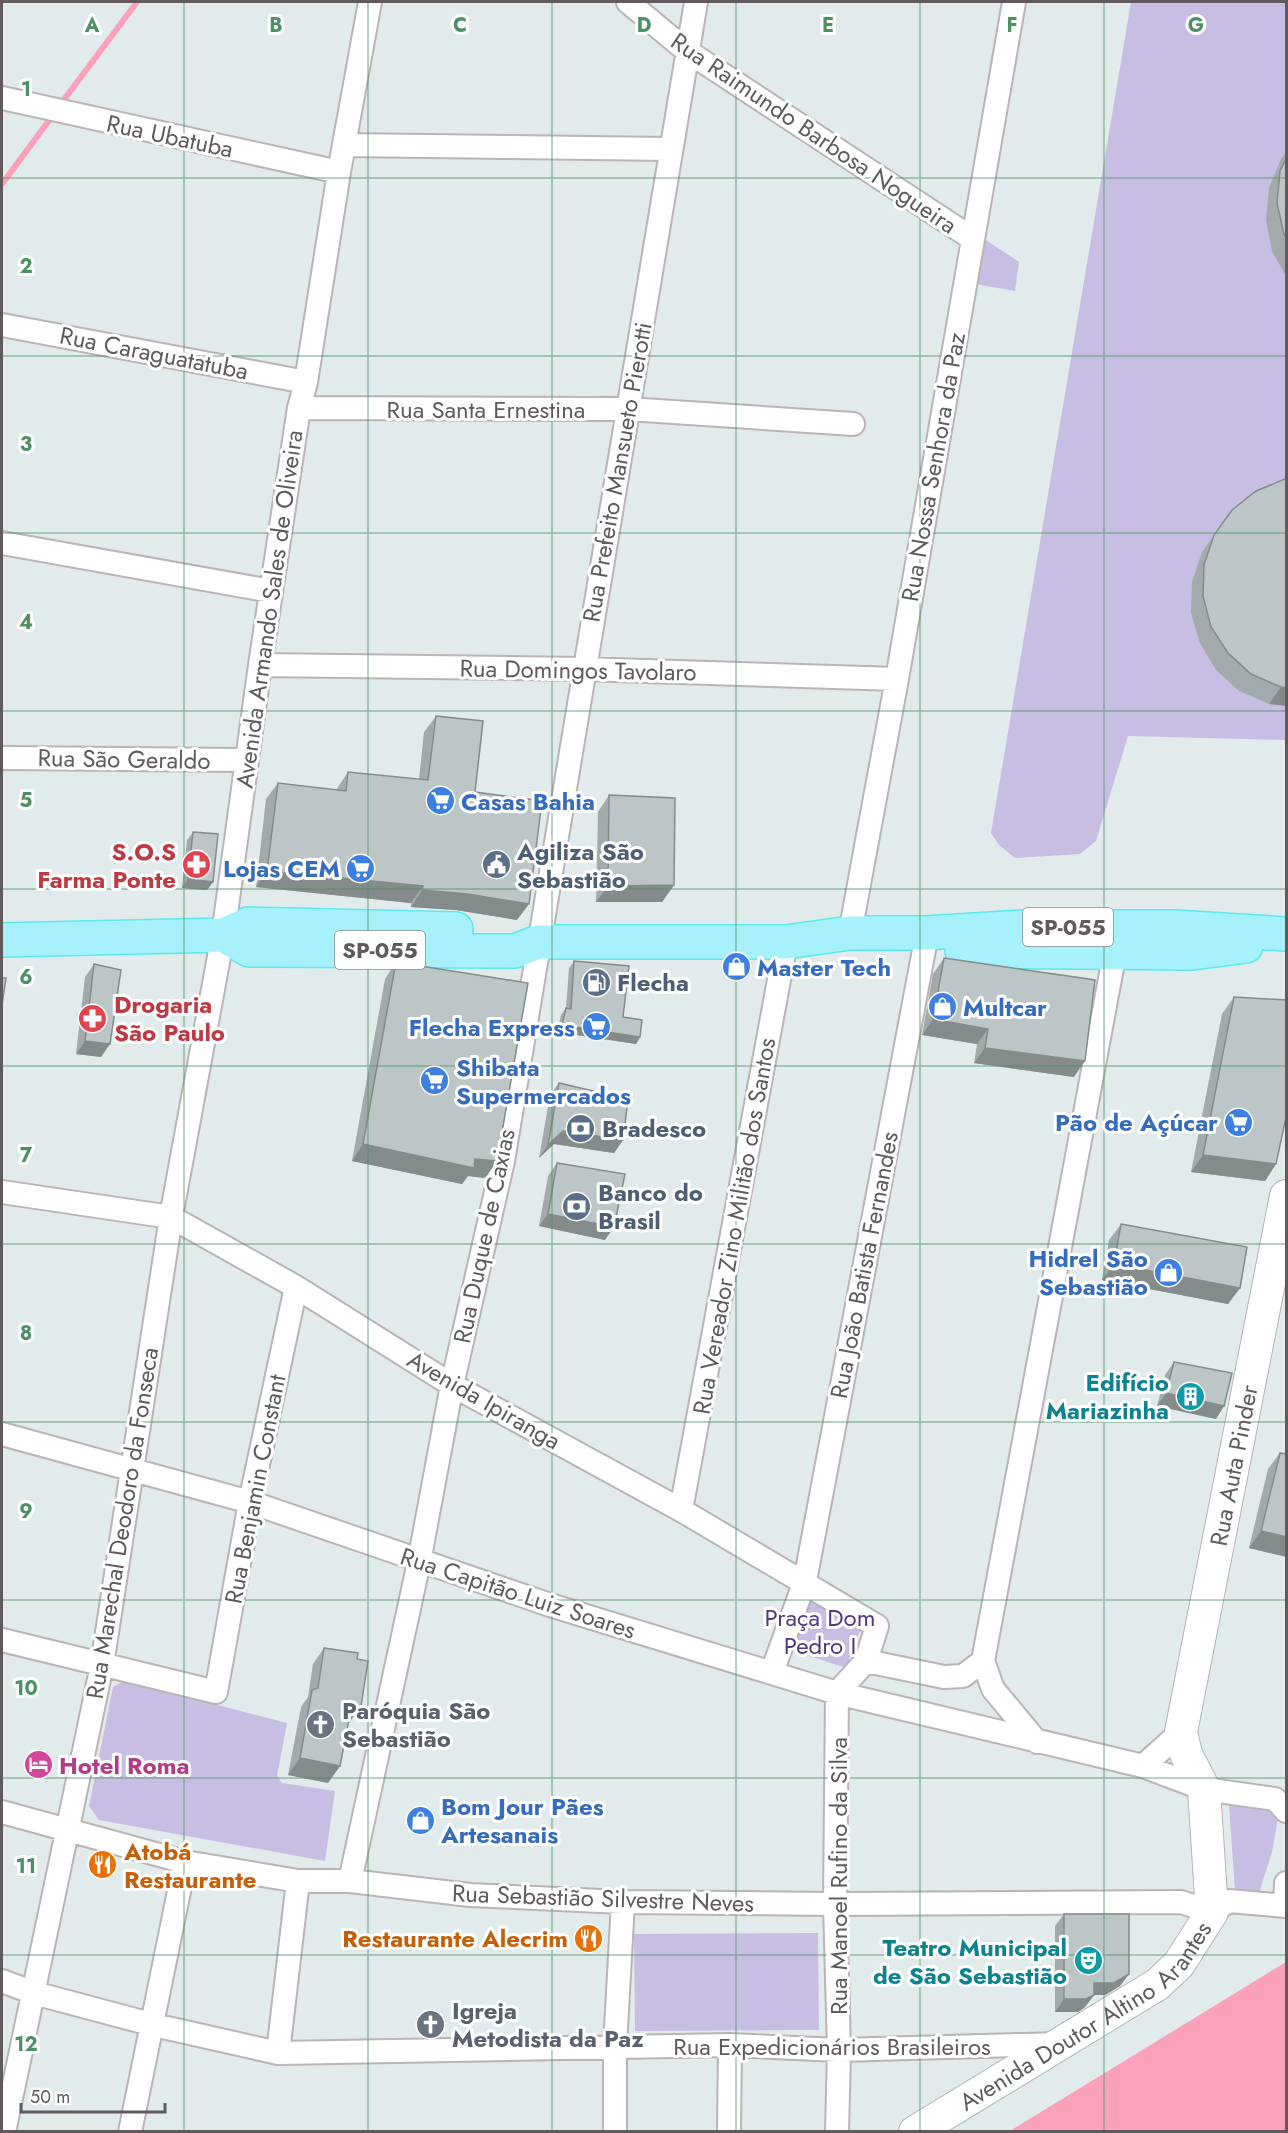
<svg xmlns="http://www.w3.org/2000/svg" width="1288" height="2133" font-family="Jost,sans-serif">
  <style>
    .green { fill: #c8bee3 }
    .water { fill: #fba1ba }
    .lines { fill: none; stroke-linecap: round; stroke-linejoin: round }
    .stream { stroke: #fba1ba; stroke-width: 6 }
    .minor-casing { stroke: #bbb3b5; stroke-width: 26 }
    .secondary-casing { stroke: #bbb2b3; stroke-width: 34 }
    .primary-casing { stroke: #5aeaeb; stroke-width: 36 }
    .minor { stroke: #fff; stroke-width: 22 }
    .secondary { stroke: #fff; stroke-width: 32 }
    .primary { stroke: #a6f1fc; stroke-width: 33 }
    .wall { fill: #a3aaab }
    .shaded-wall { fill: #848b8b }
    .building { fill: #bdc6c7; stroke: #848b8b; stroke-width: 1.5 }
    .grid { fill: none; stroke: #4e9064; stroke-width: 1.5; stroke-opacity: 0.55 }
    .labels { text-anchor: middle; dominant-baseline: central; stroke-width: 6; stroke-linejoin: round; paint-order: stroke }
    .shield { fill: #fff; stroke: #908b8c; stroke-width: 1.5 }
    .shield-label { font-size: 22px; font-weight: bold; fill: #61595b }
    .street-label { font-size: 24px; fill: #61595b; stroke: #fff }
    .shop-label { font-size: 24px; font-weight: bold; fill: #366cbe; stroke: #fff; text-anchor: start }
    .health-label { font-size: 24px; font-weight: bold; fill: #be3a42; stroke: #fff; text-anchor: end }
    .service-label { font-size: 24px; font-weight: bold; fill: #4e5e75; stroke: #fff; text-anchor: start }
    .culture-label { font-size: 24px; font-weight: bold; fill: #0d838f; stroke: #fff; text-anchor: end }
    .park-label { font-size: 24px; fill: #513782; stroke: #fff }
    .worship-label { font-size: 24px; font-weight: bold; fill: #5b616d; stroke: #fff; text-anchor: start }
    .hotel-label { font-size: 24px; font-weight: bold; fill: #b23c85; stroke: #fff; text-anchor: start }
    .food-label { font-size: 24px; font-weight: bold; fill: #c56008; stroke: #fff; text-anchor: start }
    .grid-label { font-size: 20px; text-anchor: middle; font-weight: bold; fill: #4e9064; stroke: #fff; stroke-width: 6; stroke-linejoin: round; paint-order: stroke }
  </style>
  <rect width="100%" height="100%" fill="#e1ebec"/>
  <!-- green -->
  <path class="green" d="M 1131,2 L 1286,2 L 1286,740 L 1128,736 L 1096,841 L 1080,854 L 1015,858 L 999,845 L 991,833 Z
    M 983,238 L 1019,262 L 1015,291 L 975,284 Z
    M 796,1589 L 863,1623 L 846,1668 L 791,1650 Z
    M 124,1681 L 287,1723 L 277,1776 L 282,1783 L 335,1791 L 325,1861 L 99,1820 L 89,1806 L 113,1687 Z
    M 1229,1804 L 1279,1813 L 1272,1852 L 1259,1893 L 1235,1892 Z
    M 818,1933 L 819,2030 L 635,2031 L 634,1934 Z"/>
  <!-- water -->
  <path class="water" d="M 1286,1962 L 1286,2131 L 1010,2131 Z"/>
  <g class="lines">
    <!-- stream -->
    <path class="stream" d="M 60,105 L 137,2
      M 2,184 L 53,115"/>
    <defs>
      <path id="minor" d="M 628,2 L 687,51 L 973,239
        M 2,98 L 339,172
        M 344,145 L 671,149
        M 2,325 L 306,382
        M 299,408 L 628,409 L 853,424
        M 2,543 L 271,591
        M 260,665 L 583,669 L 897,679
        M 2,758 L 246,760
        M 850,933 L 897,679 L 1014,2
        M 2,1192 L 171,1217 L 296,1287 L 452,1385 L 681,1510 L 877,1626 L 866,1661 L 837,1693 L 835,1904 L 839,2050 L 837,2132
        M 2,1434 L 250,1502 L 550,1605 L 837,1693 L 1143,1766 L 1204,1789 L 1275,1799 L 1286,1811
        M 681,1510 L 786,942
        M 2,1640 L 216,1692 L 250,1502 L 296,1287
        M 866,1661 L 944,1677 L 963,1676 L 983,1661
        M 772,1672 L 805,1581 L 924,950
        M 1037,1742 L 993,1689 L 983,1661 L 1115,952 L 1122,942
        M 1143,1766 L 1181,1732
        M 2,1812 L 185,1862 L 298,1881 L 350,1881 L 470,1895 L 623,1902 L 835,1904 L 1181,1902 L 1212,1912 L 1229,1901 L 1286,1906
        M 350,1881 L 419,1562 L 452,1385 L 503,1161 L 696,2
        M 1285,1906 L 1286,1883
        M 2,1981 L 34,1993 L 154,2025 L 278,2053 L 730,2045 L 839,2050 L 1059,2044
        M 278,2053 L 298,1881
        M 4,2132 L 102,1665 L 171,1217 L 223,935 L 260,665 L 299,408 L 306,382 L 339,172 L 370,2
        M 130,2132 L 185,1862
        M 615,2132 L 615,2046 L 623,1902
        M 729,2132 L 730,2045"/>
      <g id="secondary">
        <path id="s1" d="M 915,2132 L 1158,1984 L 1179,1964 L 1212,1912 L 1204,1789 L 1186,1754 L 1181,1732 L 1286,1196"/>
      </g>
      <path id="primary" d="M 223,935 L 249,950 L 515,951 L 538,942 L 786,942 L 850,933 L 926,933 L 1023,927 L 1174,927 L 1286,934
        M 2,940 L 223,935 L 248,924 L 456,929
        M 962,951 L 1193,953 L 1246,946"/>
    </defs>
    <!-- minor casing -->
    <use href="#minor" class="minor-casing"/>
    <!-- secondary casing -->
    <use href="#secondary" class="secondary-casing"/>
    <!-- primary casing -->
    <use href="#primary" class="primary-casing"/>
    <!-- minor -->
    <use href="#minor" class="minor"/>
    <!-- secondary -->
    <use href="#secondary" class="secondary"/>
    <!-- primary -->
    <use href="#primary" class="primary"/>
  </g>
  <!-- wall -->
  <path class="wall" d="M 1287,151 L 1287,278 L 1272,251 L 1266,220 L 1269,188 L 1281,159 Z
    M 1287,479 L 1287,706 L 1269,704 L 1239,691 L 1216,670 L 1200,643 L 1191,613 L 1192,582 L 1202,552 L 1232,510 Z
    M 436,716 L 475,792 L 517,920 L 456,910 L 411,907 L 411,903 L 256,887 L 266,799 L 278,783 L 336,790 L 348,772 L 419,779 L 424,732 Z
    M 609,795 L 674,885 L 662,902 L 596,902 L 598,812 Z
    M 193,832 L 213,882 L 207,890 L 182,888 L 187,840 Z
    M 944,958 L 1074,1077 L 974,1063 L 977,1044 L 922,1035 L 933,974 Z
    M 574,961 L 640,1037 L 636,1044 L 557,1032 L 561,1015 L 566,1008 L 569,968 Z
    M 396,962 L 497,1161 L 485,1178 L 468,1176 L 462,1184 L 352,1161 L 385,979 Z
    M 94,964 L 101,1057 L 76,1054 L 85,977 Z
    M 1234,997 L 1276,1164 L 1265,1181 L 1191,1172 L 1222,1014 Z
    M 559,1083 L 623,1140 L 614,1153 L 554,1144 L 539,1158 L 550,1095 Z
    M 557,1163 L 605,1240 L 539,1226 L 548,1176 Z
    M 1121,1224 L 1240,1288 L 1228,1304 L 1102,1280 L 1109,1240 Z
    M 1174,1362 L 1224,1406 L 1216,1419 L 1157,1406 L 1165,1375 Z
    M 1280,1453 L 1287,1557 L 1249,1548 L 1268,1469 Z
    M 324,1648 L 349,1723 L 348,1723 L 340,1766 L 328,1783 L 288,1775 L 301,1707 L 308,1697 L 313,1664 Z
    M 1064,1914 L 1120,1986 L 1105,1995 L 1094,1995 L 1085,2007 L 1078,2012 L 1055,2012 L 1055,1926 Z"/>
  <!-- shaded-wall -->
  <path class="shaded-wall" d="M 1281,687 L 1287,688 L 1287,706 L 1269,704 Z
    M 267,871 L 423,886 L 411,903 L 256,887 Z
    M 188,879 L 213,882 L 207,890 L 182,888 Z
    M 674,885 L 662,902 L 596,902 L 608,886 Z
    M 422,890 L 468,894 L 529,904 L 517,920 L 456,910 L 411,907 Z
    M 933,1019 L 988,1029 L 977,1044 L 922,1035 Z
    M 562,1025 L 640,1037 L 636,1044 L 557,1032 Z
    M 85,1041 L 110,1044 L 101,1057 L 76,1054 Z
    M 985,1048 L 1085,1061 L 1074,1077 L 974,1063 Z
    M 563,1131 L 623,1140 L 614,1153 L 554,1144 L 539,1158 L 548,1145 Z
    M 363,1144 L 475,1159 L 497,1161 L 485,1178 L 468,1176 L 462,1184 L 352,1161 Z
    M 1203,1155 L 1276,1164 L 1265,1181 L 1191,1172 Z
    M 548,1214 L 614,1227 L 605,1240 L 539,1226 Z
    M 1114,1264 L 1240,1288 L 1228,1304 L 1102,1280 Z
    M 1166,1393 L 1224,1406 L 1216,1419 L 1157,1406 Z
    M 1261,1531 L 1287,1537 L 1287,1557 L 1249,1548 Z
    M 361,1706 L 349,1723 L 339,1725 L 351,1709 Z
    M 300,1758 L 340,1766 L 328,1783 L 288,1775 Z
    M 1129,1974 L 1120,1986 L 1105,1995 L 1094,1995 L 1085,2007 L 1078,2012 L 1055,2012 L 1064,1999 L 1094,1983 Z"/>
  <!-- building -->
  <path class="building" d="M 1287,157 L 1287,239 L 1284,234 L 1277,203 L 1280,171 Z
    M 1285,479 L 1287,479 L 1287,688 L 1281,687 L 1251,674 L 1228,653 L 1211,627 L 1203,596 L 1204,565 L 1214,535 L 1232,510 L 1256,491 Z
    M 436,716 L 483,721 L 475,792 L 542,801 L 529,904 L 468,894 L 422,890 L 423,886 L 267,871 L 278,783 L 346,791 L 348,772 L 428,780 Z
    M 609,795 L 675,798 L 674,885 L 608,886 Z
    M 193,832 L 218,834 L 213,882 L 188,879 Z
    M 944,958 L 1095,980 L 1085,1061 L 985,1048 L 988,1029 L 933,1019 Z
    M 574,961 L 629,966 L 623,1017 L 642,1020 L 640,1037 L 562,1025 L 566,1008 L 571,1009 Z
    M 396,962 L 528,983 L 497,1161 L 475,1159 L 474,1168 L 363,1144 Z
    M 94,964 L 121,970 L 110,1044 L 85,1041 Z
    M 2,978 L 6,978 L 2,1005 Z
    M 1234,997 L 1287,1000 L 1287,1113 L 1276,1164 L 1203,1155 Z
    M 559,1083 L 628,1099 L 623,1140 L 563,1131 L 548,1145 Z
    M 557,1163 L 625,1174 L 614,1227 L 548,1214 Z
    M 1121,1224 L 1247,1247 L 1240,1288 L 1114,1264 Z
    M 1174,1362 L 1232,1373 L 1224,1406 L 1166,1393 Z
    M 1280,1453 L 1287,1454 L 1287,1537 L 1261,1531 Z
    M 324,1648 L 358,1653 L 357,1659 L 368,1661 L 361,1706 L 351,1709 L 340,1766 L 300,1758 L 312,1690 L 318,1688 Z
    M 1064,1914 L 1129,1914 L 1129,1974 L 1114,1983 L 1094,1983 L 1094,1995 L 1086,1999 L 1064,1999 Z"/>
  <!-- grid -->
  <path class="grid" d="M 184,2 L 184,2132M 368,2 L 368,2132M 552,2 L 552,2132M 736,2 L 736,2132M 920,2 L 920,2132M 1104,2 L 1104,2132M 2,178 L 1286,178M 2,356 L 1286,356M 2,533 L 1286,533M 2,711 L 1286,711M 2,889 L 1286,889M 2,1066 L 1286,1066M 2,1244 L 1286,1244M 2,1422 L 1286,1422M 2,1600 L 1286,1600M 2,1778 L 1286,1778M 2,1955 L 1286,1955"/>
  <!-- icons -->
  <defs>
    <symbol id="supermarket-disc" viewBox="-11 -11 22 22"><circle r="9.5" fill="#3f7fe0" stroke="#fff"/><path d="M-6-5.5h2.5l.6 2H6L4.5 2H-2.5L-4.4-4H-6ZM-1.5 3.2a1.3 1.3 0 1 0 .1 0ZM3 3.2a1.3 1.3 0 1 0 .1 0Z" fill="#fff"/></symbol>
    <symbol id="pharmacy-disc" viewBox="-11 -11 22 22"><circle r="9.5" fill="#e0444e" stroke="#fff"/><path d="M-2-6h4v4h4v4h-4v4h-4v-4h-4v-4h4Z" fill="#fff"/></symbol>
    <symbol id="civic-disc" viewBox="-11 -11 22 22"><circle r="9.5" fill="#5c6f8a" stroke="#fff"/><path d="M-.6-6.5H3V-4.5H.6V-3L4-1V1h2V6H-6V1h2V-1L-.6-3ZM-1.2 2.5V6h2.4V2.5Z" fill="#fff"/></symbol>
    <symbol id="shop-disc" viewBox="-11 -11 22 22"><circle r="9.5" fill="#3f7fe0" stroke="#fff"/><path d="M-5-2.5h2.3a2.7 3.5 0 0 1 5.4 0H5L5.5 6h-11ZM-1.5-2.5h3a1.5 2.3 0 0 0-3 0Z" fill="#fff"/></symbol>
    <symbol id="fuel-disc" viewBox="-11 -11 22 22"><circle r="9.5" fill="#5c6f8a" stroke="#fff"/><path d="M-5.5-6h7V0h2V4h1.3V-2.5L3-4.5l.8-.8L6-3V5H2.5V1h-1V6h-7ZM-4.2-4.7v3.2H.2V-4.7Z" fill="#fff"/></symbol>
    <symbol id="bank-disc" viewBox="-11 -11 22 22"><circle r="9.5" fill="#5c6f8a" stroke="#fff"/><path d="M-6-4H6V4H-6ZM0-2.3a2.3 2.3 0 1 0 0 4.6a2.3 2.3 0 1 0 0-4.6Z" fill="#fff"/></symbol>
    <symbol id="building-disc" viewBox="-11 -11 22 22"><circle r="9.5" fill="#0f9aa8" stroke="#fff"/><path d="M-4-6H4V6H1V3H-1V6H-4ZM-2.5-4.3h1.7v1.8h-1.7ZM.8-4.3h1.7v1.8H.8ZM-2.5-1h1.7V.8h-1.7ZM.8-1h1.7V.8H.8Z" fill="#fff"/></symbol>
    <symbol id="church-disc" viewBox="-11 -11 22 22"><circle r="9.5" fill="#6b7280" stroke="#fff"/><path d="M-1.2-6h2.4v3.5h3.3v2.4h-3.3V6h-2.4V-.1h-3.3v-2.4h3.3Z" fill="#fff"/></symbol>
    <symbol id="hotel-disc" viewBox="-11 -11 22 22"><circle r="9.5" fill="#d1479c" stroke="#fff"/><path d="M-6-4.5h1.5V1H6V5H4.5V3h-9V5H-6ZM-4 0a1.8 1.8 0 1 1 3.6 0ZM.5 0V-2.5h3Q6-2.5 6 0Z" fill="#fff"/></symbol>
    <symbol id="restaurant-disc" viewBox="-11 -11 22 22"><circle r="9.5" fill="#e8710a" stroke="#fff"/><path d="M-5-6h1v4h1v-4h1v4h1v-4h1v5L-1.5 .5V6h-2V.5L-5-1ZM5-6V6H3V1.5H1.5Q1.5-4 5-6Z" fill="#fff"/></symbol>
    <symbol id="theatre-disc" viewBox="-11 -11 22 22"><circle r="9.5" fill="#0f9aa8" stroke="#fff"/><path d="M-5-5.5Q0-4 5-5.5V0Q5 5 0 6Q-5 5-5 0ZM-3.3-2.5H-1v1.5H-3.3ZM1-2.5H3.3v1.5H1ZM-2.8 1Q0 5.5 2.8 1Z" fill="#fff"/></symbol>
  </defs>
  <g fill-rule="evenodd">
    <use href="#supermarket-disc" x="424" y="784" width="33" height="33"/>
    <use href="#pharmacy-disc" x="180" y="848" width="33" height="33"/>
    <use href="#civic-disc" x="480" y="848" width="33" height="33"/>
    <use href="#supermarket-disc" x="344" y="852" width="33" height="33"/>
    <use href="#shop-disc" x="720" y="950" width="33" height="33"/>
    <use href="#fuel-disc" x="580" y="966" width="33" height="33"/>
    <use href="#shop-disc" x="926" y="990" width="33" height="33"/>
    <use href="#pharmacy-disc" x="76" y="1002" width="33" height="33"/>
    <use href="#supermarket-disc" x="580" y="1010" width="33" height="33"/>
    <use href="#supermarket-disc" x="418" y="1064" width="33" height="33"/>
    <use href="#supermarket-disc" x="1222" y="1106" width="33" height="33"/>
    <use href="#bank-disc" x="564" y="1112" width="33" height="33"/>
    <use href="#bank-disc" x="560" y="1190" width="33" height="33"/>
    <use href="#shop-disc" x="1152" y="1256" width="33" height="33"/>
    <use href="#building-disc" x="1174" y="1380" width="33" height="33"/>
    <use href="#church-disc" x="304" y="1708" width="33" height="33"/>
    <use href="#hotel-disc" x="22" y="1748" width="33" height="33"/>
    <use href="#shop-disc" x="404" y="1804" width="33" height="33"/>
    <use href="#restaurant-disc" x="86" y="1848" width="33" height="33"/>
    <use href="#restaurant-disc" x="572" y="1922" width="33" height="33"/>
    <use href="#theatre-disc" x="1072" y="1944" width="33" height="33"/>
    <use href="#church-disc" x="414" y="2008" width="33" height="33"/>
  </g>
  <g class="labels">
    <!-- shield labels -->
    <g class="shield">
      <rect x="1023" y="908" width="90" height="38" rx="4.5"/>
      <rect x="335" y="931" width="90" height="38" rx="4.5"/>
    </g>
    <g class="shield-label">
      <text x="1068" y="927">SP-055</text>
      <text x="380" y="950">SP-055</text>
    </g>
    <!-- street labels -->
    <g class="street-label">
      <text transform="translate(814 133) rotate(34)">Rua Raimundo Barbosa Nogueira</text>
      <text transform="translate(170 136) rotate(12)">Rua Ubatuba</text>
      <text transform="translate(154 353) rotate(11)">Rua Caraguatatuba</text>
      <text x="486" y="409">Rua Santa Ernestina</text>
      <text transform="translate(933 467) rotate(-80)">Rua Nossa Senhora da Paz</text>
      <text transform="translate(617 472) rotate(-80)">Rua Prefeito Mansueto Pierotti</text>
      <text transform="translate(269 609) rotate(-82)">Avenida Armando Sales de Oliveira</text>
      <text transform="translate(578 670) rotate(1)">Rua Domingos Tavolaro</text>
      <text transform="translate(124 759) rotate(1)">Rua São Geraldo</text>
      <text transform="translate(734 1226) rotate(-80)">Rua Vereador Zino Militão dos Santos</text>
      <text transform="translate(484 1236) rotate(-78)">Rua Duque de Caxias</text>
      <text transform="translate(864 1265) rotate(-79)">Rua João Batista Fernandes</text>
      <text transform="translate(484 1400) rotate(30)">Avenida Ipiranga</text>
      <text stroke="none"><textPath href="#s1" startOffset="832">Rua Auta Pinder</textPath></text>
      <text transform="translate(255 1489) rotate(-79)">Rua Benjamin Constant</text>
      <text transform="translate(122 1523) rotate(-81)">Rua Marechal Deodoro da Fonseca</text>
      <text transform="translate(518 1593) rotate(18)">Rua Capitão Luiz Soares</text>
      <text transform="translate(838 1876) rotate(-90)">Rua Manoel Rufino da Silva</text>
      <text transform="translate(603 1898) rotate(2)">Rua Sebastião Silvestre Neves</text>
      <text stroke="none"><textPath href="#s1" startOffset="208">Avenida Doutor Altino Arantes</textPath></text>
      <text x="832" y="2046">Rua Expedicionários Brasileiros</text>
    </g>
    <!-- shop labels -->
    <g class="shop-label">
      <text x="461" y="801">Casas Bahia</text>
      <text x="340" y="868" text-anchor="end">Lojas CEM</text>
      <text x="757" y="967">Master Tech</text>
      <text x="963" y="1007">Multcar</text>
      <text x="575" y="1027" text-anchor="end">Flecha Express</text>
      <text x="456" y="1067">Shibata<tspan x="456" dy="28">Supermercados</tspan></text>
      <text x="1218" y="1122" text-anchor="end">Pão de Açúcar</text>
      <text x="1148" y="1258" text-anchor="end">Hidrel São<tspan x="1148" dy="28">Sebastião</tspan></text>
      <text x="441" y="1806">Bom Jour Pães<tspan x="441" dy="28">Artesanais</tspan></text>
    </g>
    <!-- health labels -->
    <g class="health-label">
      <text x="176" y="851">S.O.S<tspan x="176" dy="28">Farma Ponte</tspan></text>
      <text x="114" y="1004" text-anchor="start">Drogaria<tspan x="114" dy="28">São Paulo</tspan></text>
    </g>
    <!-- service labels -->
    <g class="service-label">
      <text x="517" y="851">Agiliza São<tspan x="517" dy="28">Sebastião</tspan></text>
      <text x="617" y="982">Flecha</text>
      <text x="602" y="1128">Bradesco</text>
      <text x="598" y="1192">Banco do<tspan x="598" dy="28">Brasil</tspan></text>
    </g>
    <!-- culture labels -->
    <g class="culture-label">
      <text x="1169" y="1382">Edifício<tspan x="1169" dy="28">Mariazinha</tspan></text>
      <text x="1067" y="1947">Teatro Municipal<tspan x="1067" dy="28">de São Sebastião</tspan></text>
    </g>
    <!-- park labels -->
    <g class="park-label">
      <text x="820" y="1617">Praça Dom<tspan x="820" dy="28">Pedro I</tspan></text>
    </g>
    <!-- worship labels -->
    <g class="worship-label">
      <text x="342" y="1710">Paróquia São<tspan x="342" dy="28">Sebastião</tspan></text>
      <text x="452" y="2010">Igreja<tspan x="452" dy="28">Metodista da Paz</tspan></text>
    </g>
    <!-- hotel labels -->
    <g class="hotel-label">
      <text x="59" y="1765">Hotel Roma</text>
    </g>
    <!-- food labels -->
    <g class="food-label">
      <text x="124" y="1851">Atobá<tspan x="124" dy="28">Restaurante</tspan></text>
      <text x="568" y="1938" text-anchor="end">Restaurante Alecrim</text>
    </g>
  </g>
  <g class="grid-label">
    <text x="92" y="32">A</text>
    <text x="276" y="32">B</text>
    <text x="460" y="32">C</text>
    <text x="644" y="32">D</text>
    <text x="828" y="32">E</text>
    <text x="1012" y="32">F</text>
    <text x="1196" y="32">G</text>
    <text x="26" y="96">1</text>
    <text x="26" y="273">2</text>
    <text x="26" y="451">3</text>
    <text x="26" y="629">4</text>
    <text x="26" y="807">5</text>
    <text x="26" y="984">6</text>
    <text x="26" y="1162">7</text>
    <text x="26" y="1340">8</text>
    <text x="26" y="1518">9</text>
    <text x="26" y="1695">10</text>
    <text x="26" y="1873">11</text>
    <text x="26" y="2051">12</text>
  </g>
  <!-- border -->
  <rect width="1288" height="2133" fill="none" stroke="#61595b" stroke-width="6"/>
  <!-- scale -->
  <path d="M21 2103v9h144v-9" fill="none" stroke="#61595b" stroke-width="3"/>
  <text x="30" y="2103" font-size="18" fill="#61595b" stroke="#ffffff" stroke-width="4.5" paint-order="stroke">50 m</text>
</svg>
